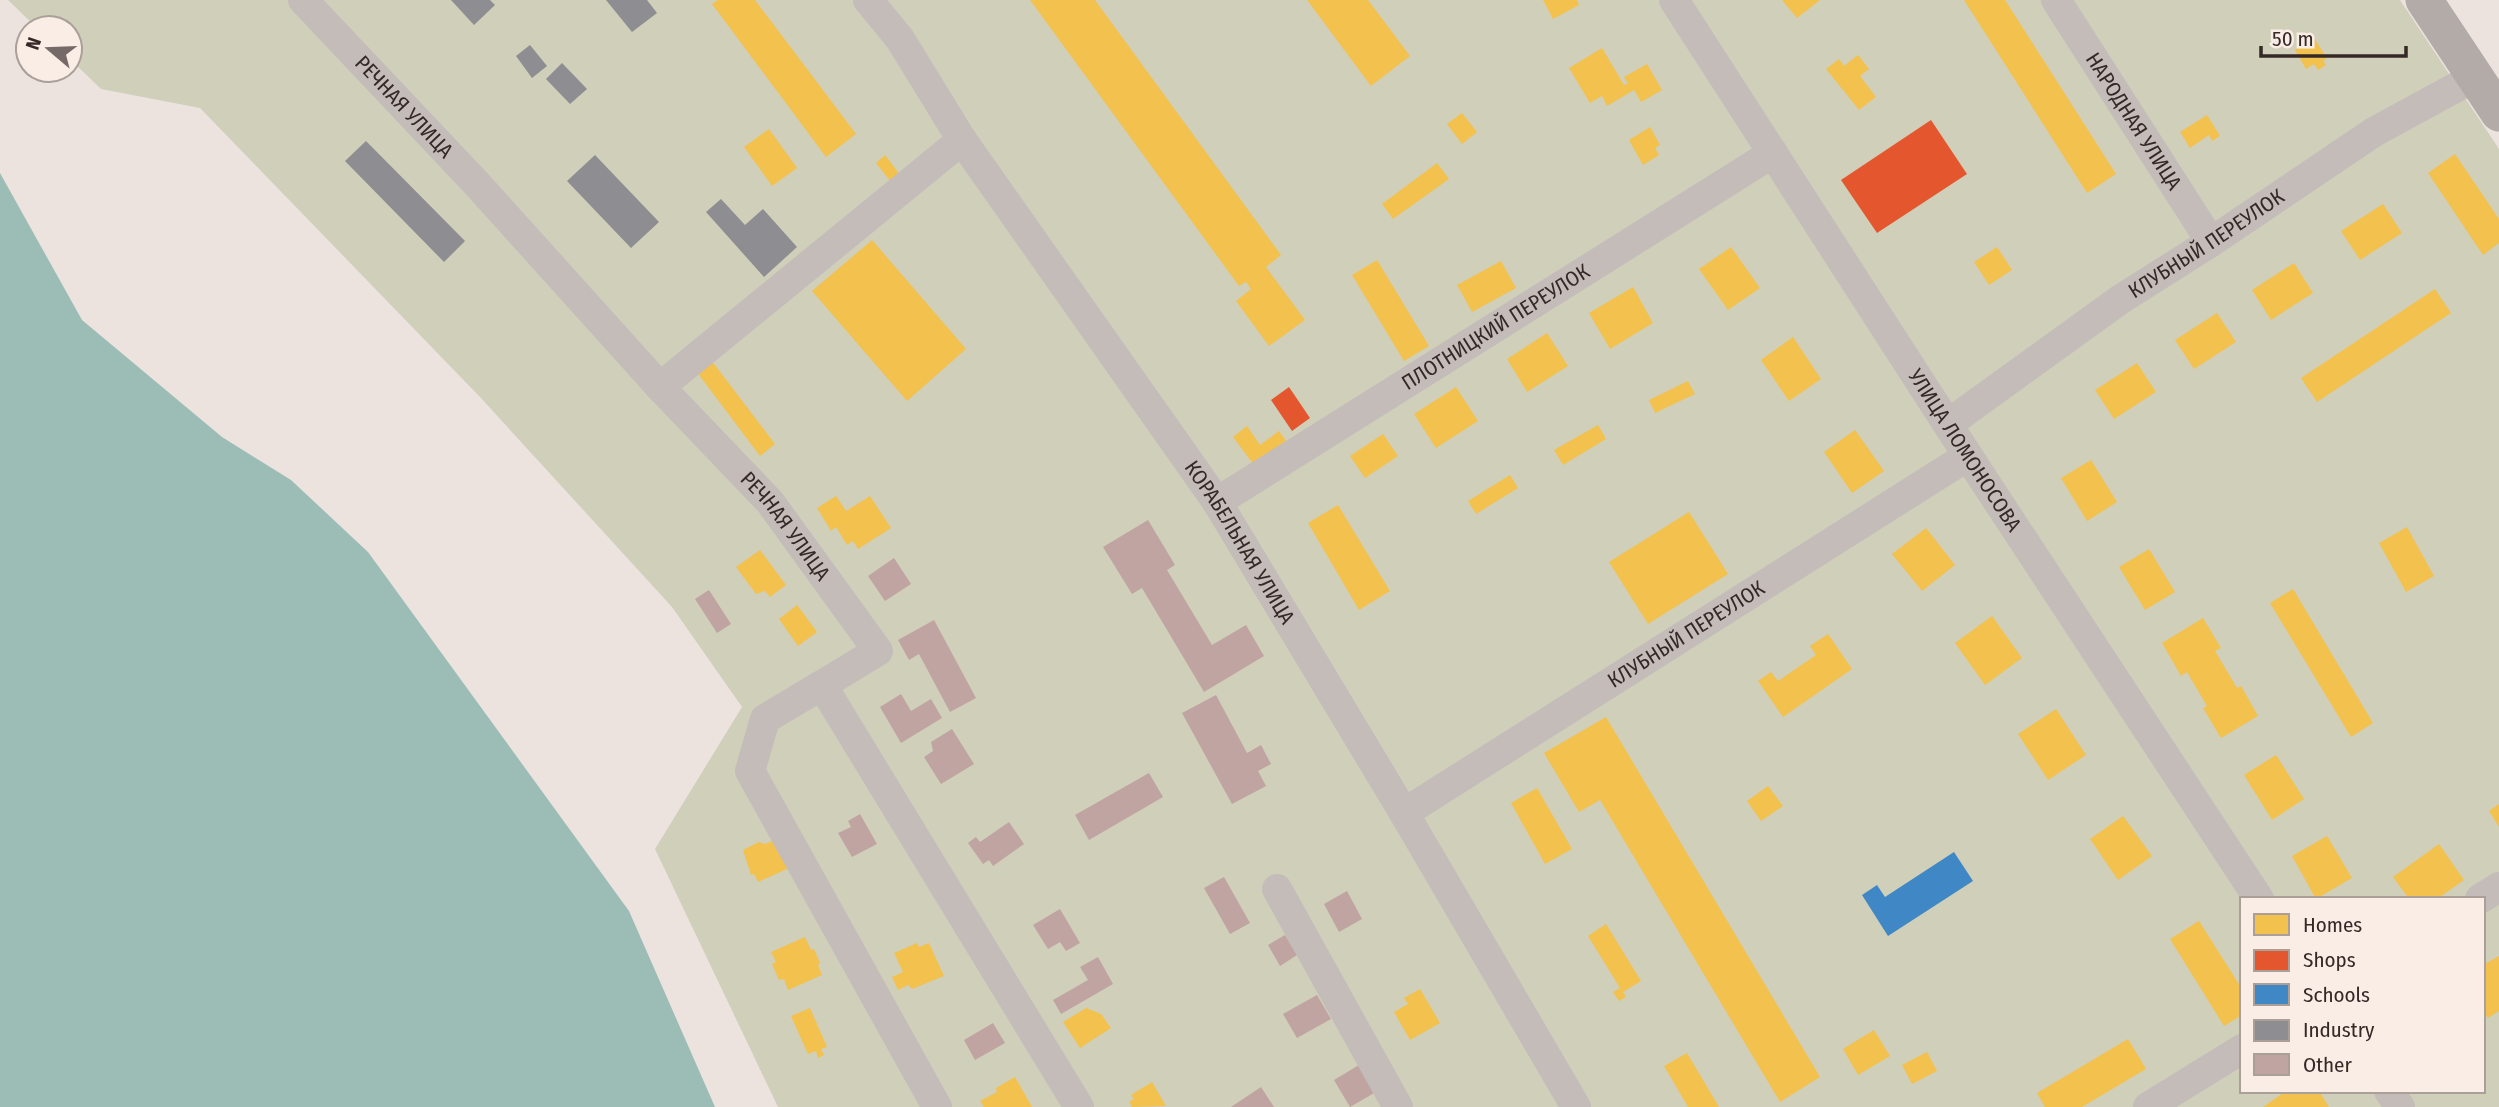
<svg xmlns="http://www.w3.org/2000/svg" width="2499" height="1107" font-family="'Fira Sans Condensed',sans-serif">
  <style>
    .green { fill: #d0cfba; fill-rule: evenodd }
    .water { fill: #9cbdb6 }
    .homes { fill: #f2c14e }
    .shops { fill: #e4572e }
    .schools { fill: #3f88c5 }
    .industry { fill: #8d8d92 }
    .building { fill: #bfa4a1 }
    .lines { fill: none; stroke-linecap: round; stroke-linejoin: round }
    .minor { stroke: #c4bcb9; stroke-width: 30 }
    .major { stroke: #b3aba8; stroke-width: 37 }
    .labels { text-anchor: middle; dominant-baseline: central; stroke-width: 7; stroke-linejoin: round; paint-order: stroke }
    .street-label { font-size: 21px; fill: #352927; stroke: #f9ede6 }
  </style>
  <rect width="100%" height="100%" fill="#ece3df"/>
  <!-- green -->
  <path class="green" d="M 8,0 L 2400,0 L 2499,149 L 2499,1107 L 778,1107 L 655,849 L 742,707 L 672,607 L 480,397 L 200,108 L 101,89 L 70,59 L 70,28 L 37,28 ZM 2242,899 L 2483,899 L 2483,1091 L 2242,1091 Z"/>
  <!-- water -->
  <path class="water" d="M 0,173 L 82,320 L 222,437 L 291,480 L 368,552 L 629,911 L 715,1107 L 0,1107 Z"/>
  <!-- homes -->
  <path class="homes" d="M 718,0 L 755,0 L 856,134 L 826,157 L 712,4 Z
    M 1030,0 L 1095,0 L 1281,255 L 1266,267 L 1305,320 L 1269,346 L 1236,301 L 1251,289 L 1246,282 L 1239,286 Z
    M 1307,0 L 1368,0 L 1410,56 L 1371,86 Z
    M 1543,0 L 1577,0 L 1579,5 L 1553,19 Z
    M 1782,0 L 1820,0 L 1797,18 Z
    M 1964,0 L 2005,0 L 2116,174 L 2087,193 Z
    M 2314,38 L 2327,58 L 2323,61 L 2326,65 L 2318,70 L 2314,64 L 2306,69 L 2295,50 Z
    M 1602,48 L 1624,85 L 1628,83 L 1624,77 L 1647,64 L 1662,90 L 1641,102 L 1634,90 L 1607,106 L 1602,96 L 1590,103 L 1569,68 Z
    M 1858,55 L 1869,69 L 1860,76 L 1876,97 L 1859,110 L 1826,69 L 1839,59 L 1844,66 Z
    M 1462,113 L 1477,132 L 1462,144 L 1447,124 Z
    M 2207,115 L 2220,136 L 2212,141 L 2209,135 L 2190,148 L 2180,132 Z
    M 1650,127 L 1660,145 L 1655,148 L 1659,155 L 1643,165 L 1629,140 Z
    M 769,129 L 797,168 L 772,186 L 744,147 Z
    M 2455,154 L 2499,219 L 2499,243 L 2483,255 L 2428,173 Z
    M 885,155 L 900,175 L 891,182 L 876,163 Z
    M 1437,163 L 1449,179 L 1393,219 L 1382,204 Z
    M 2383,204 L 2402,233 L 2360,260 L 2341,231 Z
    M 872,240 L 966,349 L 907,401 L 812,291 Z
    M 1731,247 L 1760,288 L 1728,310 L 1699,269 Z
    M 1997,247 L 2012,270 L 1989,285 L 1974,262 Z
    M 1377,260 L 1429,346 L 1404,361 L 1352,275 Z
    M 1501,261 L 1516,288 L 1472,312 L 1457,285 Z
    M 2294,263 L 2313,293 L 2271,320 L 2252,290 Z
    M 1633,287 L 1653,323 L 1610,349 L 1589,313 Z
    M 2435,289 L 2451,313 L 2317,402 L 2301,378 Z
    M 2217,313 L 2236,342 L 2194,369 L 2175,340 Z
    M 1547,333 L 1568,366 L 1527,392 L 1507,359 Z
    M 1793,337 L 1821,379 L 1789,401 L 1761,360 Z
    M 711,360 L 775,444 L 760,456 L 696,371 Z
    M 2137,363 L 2156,392 L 2114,419 L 2095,390 Z
    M 1688,381 L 1695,394 L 1655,413 L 1649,400 Z
    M 1456,387 L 1478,421 L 1436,448 L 1414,414 Z
    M 1598,425 L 1606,439 L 1563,465 L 1554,450 Z
    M 1247,426 L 1260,445 L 1279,431 L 1286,441 L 1254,465 L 1233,437 Z
    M 1855,430 L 1884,471 L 1852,493 L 1824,452 Z
    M 1383,434 L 1398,456 L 1365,478 L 1350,456 Z
    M 2091,460 L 2117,502 L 2087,521 L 2061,478 Z
    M 1510,475 L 1518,488 L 1476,514 L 1468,501 Z
    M 836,496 L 846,511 L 870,496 L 891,528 L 858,549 L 853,541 L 847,545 L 836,527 L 831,531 L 817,508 Z
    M 1338,505 L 1390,591 L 1359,610 L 1308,523 Z
    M 1689,512 L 1728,574 L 1648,624 L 1609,562 Z
    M 2407,527 L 2434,576 L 2406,592 L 2379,543 Z
    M 1926,528 L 1955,565 L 1922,591 L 1892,554 Z
    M 2149,549 L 2175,592 L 2145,610 L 2119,567 Z
    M 760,550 L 786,585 L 770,597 L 765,591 L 756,594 L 736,567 Z
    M 2293,589 L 2373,723 L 2351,737 L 2270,603 Z
    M 797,605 L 817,632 L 798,646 L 779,619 Z
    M 1992,616 L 2022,658 L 1985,685 L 1955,643 Z
    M 2203,618 L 2221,648 L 2215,651 L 2237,688 L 2241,686 L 2258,716 L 2221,738 L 2203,708 L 2207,706 L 2187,672 L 2181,676 L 2162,643 Z
    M 1828,634 L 1852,669 L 1783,717 L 1758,681 L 1771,672 L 1778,681 L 1816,655 L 1810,646 Z
    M 2056,709 L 2086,755 L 2048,780 L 2018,734 Z
    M 1606,717 L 1820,1077 L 1780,1102 L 1600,800 L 1579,812 L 1544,753 Z
    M 2276,755 L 2304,799 L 2272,820 L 2244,775 Z
    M 1768,786 L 1783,806 L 1761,821 L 1747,801 Z
    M 1537,788 L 1572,849 L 1545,864 L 1511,803 Z
    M 2499,804 L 2499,827 L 2489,811 Z
    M 2123,816 L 2152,856 L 2118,880 L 2090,839 Z
    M 2327,836 L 2352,878 L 2316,899 L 2292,856 Z
    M 775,840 L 789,868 L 758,882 L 754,874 L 751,875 L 743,850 L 759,842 L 765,844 Z
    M 2439,844 L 2464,880 L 2437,899 L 2409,899 L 2393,877 Z
    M 2199,921 L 2242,989 L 2242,1015 L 2224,1026 L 2170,939 Z
    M 1606,924 L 1641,981 L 1623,992 L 1626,997 L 1619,1001 L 1613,992 L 1620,988 L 1588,936 Z
    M 805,937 L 811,950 L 814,949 L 820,963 L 818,965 L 822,975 L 788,990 L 784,979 L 779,980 L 772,964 L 776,962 L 771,952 Z
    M 917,943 L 919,947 L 929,943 L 944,976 L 912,989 L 908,985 L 898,990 L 892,977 L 903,972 L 894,953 Z
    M 2499,956 L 2499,1011 L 2488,1018 L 2483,1011 L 2483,965 Z
    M 1420,989 L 1440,1023 L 1410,1040 L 1394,1012 L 1408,1004 L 1404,998 Z
    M 810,1008 L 827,1047 L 821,1049 L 824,1055 L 818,1058 L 816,1051 L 808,1054 L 791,1016 Z
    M 1086,1008 L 1101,1014 L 1111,1028 L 1080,1048 L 1063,1022 Z
    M 1874,1030 L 1890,1056 L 1858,1075 L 1843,1049 Z
    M 2128,1039 L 2146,1069 L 2082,1107 L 2045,1107 L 2037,1093 Z
    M 1927,1052 L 1937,1071 L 1912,1084 L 1902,1065 Z
    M 1687,1053 L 1719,1107 L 1688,1107 L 1664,1066 Z
    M 1015,1077 L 1032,1107 L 984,1107 L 980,1101 L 997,1092 L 996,1088 Z
    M 1152,1082 L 1166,1106 L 1132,1107 L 1129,1102 L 1134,1099 L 1131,1095 Z
    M 2286,1091 L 2319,1091 L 2329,1107 L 2263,1107 Z"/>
  <!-- shops -->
  <path class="shops" d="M 1931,120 L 1967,174 L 1877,233 L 1841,180 Z
    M 1289,387 L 1310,418 L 1292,431 L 1271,400 Z"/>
  <!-- schools -->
  <path class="schools" d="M 1954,852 L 1973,881 L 1888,936 L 1862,895 L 1877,885 L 1885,897 Z"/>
  <!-- industry -->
  <path class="industry" d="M 451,0 L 490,0 L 495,5 L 474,25 Z
    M 606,0 L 647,0 L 657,13 L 632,32 Z
    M 530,45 L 547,66 L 532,78 L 516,56 Z
    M 562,63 L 587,89 L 570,104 L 546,79 Z
    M 366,141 L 465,241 L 444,262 L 345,161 Z
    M 595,155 L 659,222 L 631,248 L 567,181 Z
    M 721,199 L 745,225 L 763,209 L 797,247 L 764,277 L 706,212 Z"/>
  <!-- building -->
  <path class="building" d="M 1148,520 L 1175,565 L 1167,570 L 1212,645 L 1246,625 L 1264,656 L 1204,692 L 1142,588 L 1132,594 L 1103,547 Z
    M 894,558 L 911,584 L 885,601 L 868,576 Z
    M 709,590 L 731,624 L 717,633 L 695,599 Z
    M 934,620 L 976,698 L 950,712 L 919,654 L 909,660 L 898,640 Z
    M 901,694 L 911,711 L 931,699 L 942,718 L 901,743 L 880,707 Z
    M 1216,695 L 1247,753 L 1261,745 L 1271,764 L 1258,771 L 1266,786 L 1232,804 L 1182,713 Z
    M 952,729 L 974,764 L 941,784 L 924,757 L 933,751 L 931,742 Z
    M 1149,773 L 1163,797 L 1089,840 L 1075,815 Z
    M 860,814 L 877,844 L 852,857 L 838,833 L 851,827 L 848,821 Z
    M 1009,822 L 1024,844 L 993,866 L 989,860 L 983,864 L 968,843 L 976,837 L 980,842 Z
    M 1224,877 L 1250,923 L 1230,934 L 1204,888 Z
    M 1347,891 L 1362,919 L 1339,932 L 1324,904 Z
    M 1060,909 L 1080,943 L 1066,951 L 1060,942 L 1048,949 L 1033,925 Z
    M 1285,935 L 1297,955 L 1280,966 L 1268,945 Z
    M 1098,957 L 1113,984 L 1061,1014 L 1053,1000 L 1088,980 L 1080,967 Z
    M 1317,995 L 1331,1019 L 1297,1038 L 1283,1014 Z
    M 993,1023 L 1005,1043 L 975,1060 L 964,1040 Z
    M 1359,1065 L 1376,1092 L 1350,1107 L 1334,1080 Z
    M 1261,1087 L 1274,1107 L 1231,1107 Z"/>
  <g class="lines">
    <!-- minor -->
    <g class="minor">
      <path id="s1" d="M 303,0 L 477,184 L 660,387 L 770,502 L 878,651 L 822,685 L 1079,1107"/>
      <path id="s2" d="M 868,0 L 900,39 L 962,140 L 1217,502 L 1404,813 L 1576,1107"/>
      <path id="s3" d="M 1674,0 L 1968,456 L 2259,899"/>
      <path id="s4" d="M 2056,0 L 2211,242"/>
      <path d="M 660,387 L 962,140"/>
      <path id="s5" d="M 1948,424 L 2121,299 L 2211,242 L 2374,132 L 2475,77"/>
      <path id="s6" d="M 1217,502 L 1773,153"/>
      <path d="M 822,685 L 765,719 L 750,771 L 937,1107"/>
      <path id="s7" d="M 1404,813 L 1968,456"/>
      <path d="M 1277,889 L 1398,1107"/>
      <path d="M 2480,899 L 2499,887"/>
      <path d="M 2389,1091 L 2400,1107"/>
      <path d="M 2148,1107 L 2242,1049"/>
    </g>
    <!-- major -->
    <path class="major" d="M 2424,0 L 2499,113"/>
  </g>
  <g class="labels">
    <!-- street labels -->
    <g class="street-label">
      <text stroke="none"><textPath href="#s1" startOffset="147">РЕЧНАЯ УЛИЦА</textPath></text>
      <text stroke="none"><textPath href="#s4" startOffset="144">НАРОДНАЯ УЛИЦА</textPath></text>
      <text stroke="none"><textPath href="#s5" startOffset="315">КЛУБНЫЙ ПЕРЕУЛОК</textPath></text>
      <text stroke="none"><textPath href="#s6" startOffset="329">ПЛОТНИЦКИЙ ПЕРЕУЛОК</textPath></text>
      <text stroke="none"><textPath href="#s3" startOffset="536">УЛИЦА ЛОМОНОСОВА</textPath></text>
      <text stroke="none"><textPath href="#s1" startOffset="714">РЕЧНАЯ УЛИЦА</textPath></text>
      <text stroke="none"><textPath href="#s2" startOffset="658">КОРАБЕЛЬНАЯ УЛИЦА</textPath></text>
      <text stroke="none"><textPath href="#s7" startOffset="334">КЛУБНЫЙ ПЕРЕУЛОК</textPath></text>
    </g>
  </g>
  <!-- legend -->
  <rect x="2240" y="897" width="245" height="196" fill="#f9ede6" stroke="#ab9f9a" stroke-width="2"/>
  <rect x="2254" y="914" width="35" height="21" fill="#f2c14e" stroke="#ab9f9a" stroke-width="2"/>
  <text x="2303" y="932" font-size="21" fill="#352927">Homes</text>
  <rect x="2254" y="950" width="35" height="21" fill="#e4572e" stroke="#ab9f9a" stroke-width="2"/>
  <text x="2303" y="967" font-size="21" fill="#352927">Shops</text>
  <rect x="2254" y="984" width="35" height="21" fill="#3f88c5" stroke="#ab9f9a" stroke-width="2"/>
  <text x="2303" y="1002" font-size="21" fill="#352927">Schools</text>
  <rect x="2254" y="1020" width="35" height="21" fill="#8d8d92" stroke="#ab9f9a" stroke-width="2"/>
  <text x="2303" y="1037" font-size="21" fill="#352927">Industry</text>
  <rect x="2254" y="1054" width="35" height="21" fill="#bfa4a1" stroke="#ab9f9a" stroke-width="2"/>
  <text x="2303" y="1072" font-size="21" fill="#352927">Other</text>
  <!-- north arrow -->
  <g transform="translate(49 49) rotate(289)"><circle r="33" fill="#f9ede6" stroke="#ab9f9a" stroke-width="2"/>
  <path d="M0-5L12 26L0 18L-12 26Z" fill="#756a67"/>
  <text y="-10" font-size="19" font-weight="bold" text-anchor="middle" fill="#352927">N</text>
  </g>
  <!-- scale -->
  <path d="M2261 46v10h145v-10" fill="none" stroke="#352927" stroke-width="3.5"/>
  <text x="2272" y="46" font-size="21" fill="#352927" stroke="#f9ede6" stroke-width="5" paint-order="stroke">50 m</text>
</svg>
